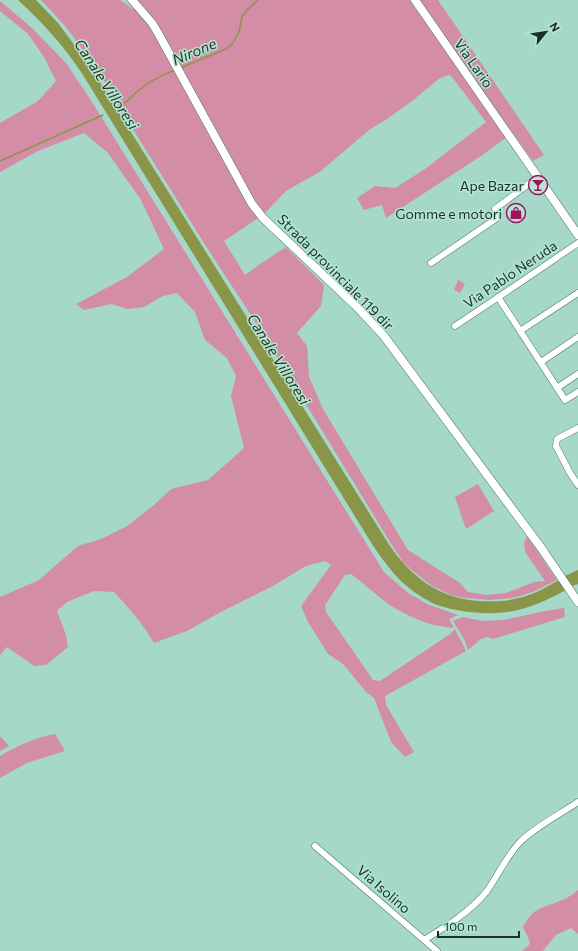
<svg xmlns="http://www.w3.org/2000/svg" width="578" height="951" font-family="Commissioner,sans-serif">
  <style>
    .green { fill: #d48da7 }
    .water { fill: #8a9647 }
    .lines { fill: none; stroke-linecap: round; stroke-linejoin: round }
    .stream { stroke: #8a9647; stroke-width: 1.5 }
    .minor-casing { stroke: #48766b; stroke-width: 7 }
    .tertiary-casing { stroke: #48766b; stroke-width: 9 }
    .minor { stroke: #fff; stroke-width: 6 }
    .tertiary { stroke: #fff; stroke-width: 8 }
    .labels { text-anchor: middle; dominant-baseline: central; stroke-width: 3; stroke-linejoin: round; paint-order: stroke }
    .street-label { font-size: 14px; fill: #1c302b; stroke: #b3e5d7 }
    .poi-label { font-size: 14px; fill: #1c302b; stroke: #b3e5d7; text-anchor: end }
    .water-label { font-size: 15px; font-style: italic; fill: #323614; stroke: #b3e5d7 }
  </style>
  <rect width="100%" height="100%" fill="#a6d8ca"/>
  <!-- green -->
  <path class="green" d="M 41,0 L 120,0 L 133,9 L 139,3 L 136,0 L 410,0 L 507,137 L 481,156 L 386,218 L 382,205 L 364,210 L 357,198 L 375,186 L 395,188 L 425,169 L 486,122 L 452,77 L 449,75 L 440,78 L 412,101 L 387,119 L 369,130 L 321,171 L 286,191 L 264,214 L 224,241 L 245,275 L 260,264 L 286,247 L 324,285 L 321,306 L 297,333 L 307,346 L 309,377 L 323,409 L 408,550 L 460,583 L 468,592 L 486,595 L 506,593 L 534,582 L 545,581 L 525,552 L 524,543 L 527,536 L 557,580 L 533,592 L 513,598 L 491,600 L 465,598 L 451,595 L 432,586 L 413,571 L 403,562 L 390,542 L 262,332 L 209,251 L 121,110 L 99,72 L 66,27 Z
    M 417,0 L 438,0 L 544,155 L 533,161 Z
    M 0,1 L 32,28 L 66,63 L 92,102 L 384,572 L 408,593 L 429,605 L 458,615 L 449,619 L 454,628 C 445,627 436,626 427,623 C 413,618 394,609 383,600 C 372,591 362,582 351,574 L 345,575 L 325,605 L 326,612 L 373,680 L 380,681 L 450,634 L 455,629 L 466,651 L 385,696 L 386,705 L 414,752 L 405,757 L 391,742 L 374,698 L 366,692 L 343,664 L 328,654 L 308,622 L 301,606 L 331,565 L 325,561 L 306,566 L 273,586 L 219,613 L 187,631 L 154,643 C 143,624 129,608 114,592 L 94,591 L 67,602 L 57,611 L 66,635 L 68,647 L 46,665 L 34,666 L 7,647 L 0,655 L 0,597 L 39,580 L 78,546 L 101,539 L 127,526 L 154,505 L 171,489 L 208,480 L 244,448 L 231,396 L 236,376 L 227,358 L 205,340 L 195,312 L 177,293 L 163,296 L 144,307 L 128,309 L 111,304 L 84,310 L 76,304 L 127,277 L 164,249 L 141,200 L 108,153 L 84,133 L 38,151 L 0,172 L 0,123 L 38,101 L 56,81 L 44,57 L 28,34 L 0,11 Z
    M 458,280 L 465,284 L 460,293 L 454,290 Z
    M 478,484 L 494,511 L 466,529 L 455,497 Z
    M 564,608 L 565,617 L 493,639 L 487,637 L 481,639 L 468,650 L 465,641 L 453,621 L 463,617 L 483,621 L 504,620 L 545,611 Z
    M 55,734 L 65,751 L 27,763 L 0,778 L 0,756 C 17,746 36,737 55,734 Z
    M 0,736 L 9,746 L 0,751 Z
    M 578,890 L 578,934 L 571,928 L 556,935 L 543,951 L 522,951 L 530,944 L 528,937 L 523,927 C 534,906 542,909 562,900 C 568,898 573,894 578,890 Z"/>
  <!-- water -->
  <path class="water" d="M 18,0 L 36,0 L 58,23 L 89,65 L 388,543 C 410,576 439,599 480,601 C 495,602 509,601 523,597 C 536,593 547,587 559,580 L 566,590 C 551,598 535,606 518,610 C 494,616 461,613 437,605 C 425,600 412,591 402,582 C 388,568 377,552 367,536 L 83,75 C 65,47 43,23 18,0 Z
    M 578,570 L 578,584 L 572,586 L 565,576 Z"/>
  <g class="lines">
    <!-- stream -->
    <path class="stream" d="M 180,68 L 226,49 L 233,43 L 239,32 L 242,17 L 246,11 L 258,0
      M 121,106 C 129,100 135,93 143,87 C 152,79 164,75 175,70
      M 0,161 L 103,115"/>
    <defs>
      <path id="minor" d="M 431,263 L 497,218 L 495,209 L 538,177
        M 498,297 L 565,400 L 578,392
        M 455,326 L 515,286 L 578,243
        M 520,331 L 578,293
        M 541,362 L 578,337
        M 557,388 L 578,374
        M 578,428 L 557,439 L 556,446 L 570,473 L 578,485
        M 315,846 L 437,951
        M 424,940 C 447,926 470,912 487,891 C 498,875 506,857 520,842 C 535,827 560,814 578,802"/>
      <path id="tertiary" d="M 132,0 L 152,23 L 158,33 L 252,204 L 263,218 L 357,307 L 384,336 L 542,549 L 578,602
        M 415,0 L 578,235"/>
    </defs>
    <!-- minor casing -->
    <use href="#minor" class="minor-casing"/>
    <!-- tertiary casing -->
    <use href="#tertiary" class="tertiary-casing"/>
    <!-- minor -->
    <use href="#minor" class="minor"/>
    <!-- tertiary -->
    <use href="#tertiary" class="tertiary"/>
  </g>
  <!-- icons -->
  <defs>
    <symbol id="bar-ring" viewBox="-11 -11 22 22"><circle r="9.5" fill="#b3e5d7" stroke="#a0145e" stroke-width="1.5"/><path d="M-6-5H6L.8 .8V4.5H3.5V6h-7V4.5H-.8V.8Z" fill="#a0145e"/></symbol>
    <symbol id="shop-ring" viewBox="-11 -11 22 22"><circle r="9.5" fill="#b3e5d7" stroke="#a0145e" stroke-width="1.5"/><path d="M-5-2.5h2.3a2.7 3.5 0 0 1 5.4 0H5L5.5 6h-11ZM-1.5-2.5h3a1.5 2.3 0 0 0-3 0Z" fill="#a0145e"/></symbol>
  </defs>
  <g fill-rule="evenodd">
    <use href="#bar-ring" x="527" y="174" width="22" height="22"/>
    <use href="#shop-ring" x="505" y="202" width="22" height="22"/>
  </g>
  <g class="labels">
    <!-- street labels -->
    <g class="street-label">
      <text transform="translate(474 63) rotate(55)">Via Lario</text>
      <text transform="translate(336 272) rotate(45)">Strada provinciale 119 dir</text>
      <text transform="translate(510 274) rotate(-34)">Via Pablo Neruda</text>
      <text transform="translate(384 889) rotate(41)">Via Isolino</text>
    </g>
    <!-- poi labels -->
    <g class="poi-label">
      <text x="524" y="185">Ape Bazar</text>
      <text x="502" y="213">Gomme e motori</text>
    </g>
    <!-- water labels -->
    <g class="water-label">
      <text transform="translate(194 51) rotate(-23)">Nirone</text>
      <text transform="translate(107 84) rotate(57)">Canale Villoresi</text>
      <text transform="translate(279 359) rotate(58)">Canale Villoresi</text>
    </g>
  </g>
  <!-- north arrow -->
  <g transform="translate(546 32) rotate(60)" stroke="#b3e5d7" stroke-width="3" paint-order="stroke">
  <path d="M0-3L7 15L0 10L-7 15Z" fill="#1c302b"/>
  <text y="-6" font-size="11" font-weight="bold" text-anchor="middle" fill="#1c302b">N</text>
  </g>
  <!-- scale -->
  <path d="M438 931v6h81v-6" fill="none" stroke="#1c302b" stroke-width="2"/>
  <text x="444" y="931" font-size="12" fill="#1c302b" stroke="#b3e5d7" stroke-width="3" paint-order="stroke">100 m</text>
</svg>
